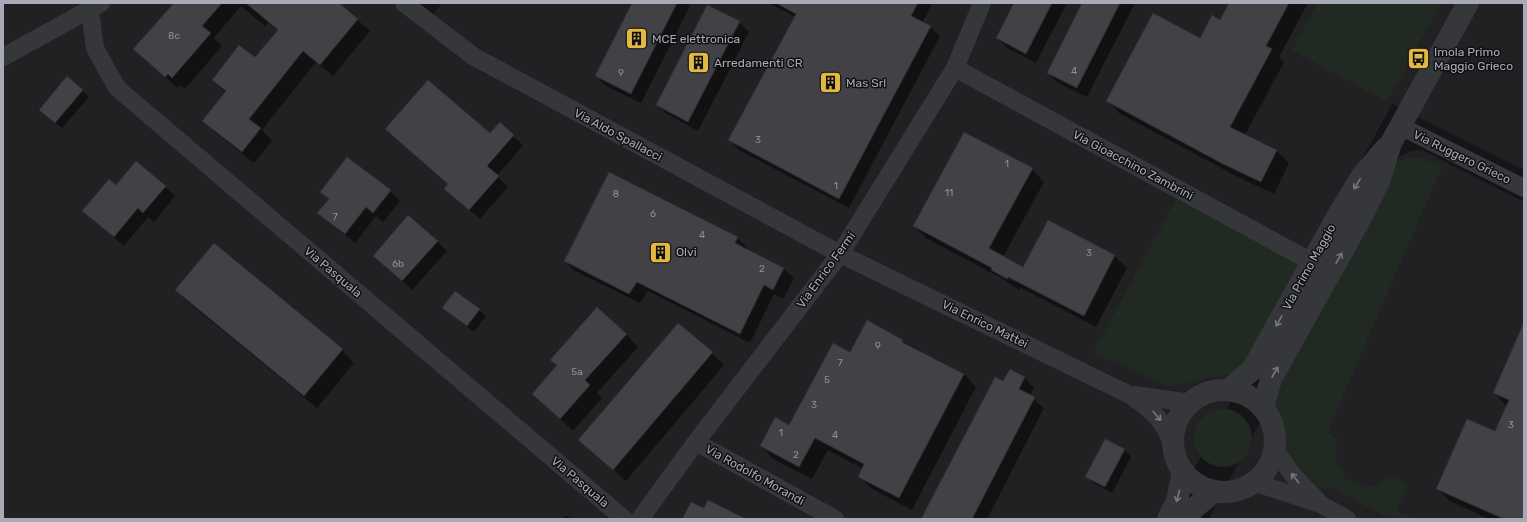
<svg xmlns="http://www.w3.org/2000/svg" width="1527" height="522" font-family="Rubik,sans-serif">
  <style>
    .built { fill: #212123 }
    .green { fill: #212923 }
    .shadow { fill: #0007 }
    .building { fill: #424246; stroke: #2f2f32 }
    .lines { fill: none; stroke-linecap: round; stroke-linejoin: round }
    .minor { stroke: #36373b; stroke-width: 18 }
    .tertiary { stroke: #36373b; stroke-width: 22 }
    .oneway { stroke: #75777e }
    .labels { text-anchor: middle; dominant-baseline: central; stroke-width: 3; stroke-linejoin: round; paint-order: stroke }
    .number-label { font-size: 10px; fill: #8e9199 }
    .poi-label { font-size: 12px; fill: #a8abb5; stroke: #101012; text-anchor: start }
    .street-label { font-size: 12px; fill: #a8abb5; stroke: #101012 }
  </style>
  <rect width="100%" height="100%" fill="#151517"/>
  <!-- built -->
  <path class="built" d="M 3,3 L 407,3 L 429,19 L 442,3 L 1524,3 L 1524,170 L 1392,104 L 1167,519 L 3,519 Z
    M 1422,150 L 1524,202 L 1524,519 L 1209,519 L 1400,156 L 1411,151 Z"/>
  <!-- green -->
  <path class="green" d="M 1318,3 L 1441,3 L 1387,102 L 1292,50 Z
    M 1408,157 L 1421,158 L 1442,167 L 1327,433 L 1337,439 L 1336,461 L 1346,479 L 1370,487 L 1394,476 L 1408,484 L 1396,511 L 1415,519 L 1389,519 L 1330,487 L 1325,490 L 1312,480 L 1293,461 L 1284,445 L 1275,409 L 1277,389 L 1283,374 L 1398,161 Z
    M 1176,199 L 1299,264 L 1245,370 L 1171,387 L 1093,353 Z
    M1194 438a29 29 0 1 1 58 0a29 29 0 1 1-58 0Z"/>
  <!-- shadow -->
  <path class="shadow" d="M 175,3 L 338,3 L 370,31 L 333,76 L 316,62 L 262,130 L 272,141 L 254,163 L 216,133 L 204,121 L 226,93 L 213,80 L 255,59 L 278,31 L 268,23 L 265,26 L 241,6 L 214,38 L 222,46 L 185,89 L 180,85 L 177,88 L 135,49 Z
    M 633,3 L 687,3 L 690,6 L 641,103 L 606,86 L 596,76 Z
    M 769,3 L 933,3 L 922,23 L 930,27 L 940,36 L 849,208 L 739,150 L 730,140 L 795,17 Z
    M 1015,3 L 1067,3 L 1036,63 L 1007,48 L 997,38 Z
    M 1083,3 L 1135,3 L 1087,97 L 1058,83 L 1048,73 Z
    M 1230,3 L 1308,3 L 1279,57 L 1284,62 L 1245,135 L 1277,151 L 1289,163 L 1274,194 L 1236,176 L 1119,113 L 1107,100 L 1200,39 L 1220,21 Z
    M 739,22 L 749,32 L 698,131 L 667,114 L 657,105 Z
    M 82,90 L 89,97 L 62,128 L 47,116 Z
    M 490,135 L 513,136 L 523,145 L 497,176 L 508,187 L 480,219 L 455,198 L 449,185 Z
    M 1032,169 L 1044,182 L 1003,257 L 1024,268 L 1115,256 L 1127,268 L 1096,327 L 1021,288 L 1019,290 L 1001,278 L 926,238 L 914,226 Z
    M 116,187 L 165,187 L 175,196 L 154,222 L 148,217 L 124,246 L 83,211 Z
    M 390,191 L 400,201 L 383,222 L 376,216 L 355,243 L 319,213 L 329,200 L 321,192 Z
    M 737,238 L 747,247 L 746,250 L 784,269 L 794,278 L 783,299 L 774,294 L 750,343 L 648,291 L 640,303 L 575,271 L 565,261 Z
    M 437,241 L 447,251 L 412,290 L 384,265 Z
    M 176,290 L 342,350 L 354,363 L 317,408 L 189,303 Z
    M 456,292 L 486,316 L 474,332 L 444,308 Z
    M 867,322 L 964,374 L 976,387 L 912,510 L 872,489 L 859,476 L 863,469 L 828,450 L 812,479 L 773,459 L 761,446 L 790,426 L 850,353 Z
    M 1524,325 L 1524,519 L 1489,519 L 1450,501 L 1437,489 L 1495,433 L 1507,406 L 1494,393 Z
    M 626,334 L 638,347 L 597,393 L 602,398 L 573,431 L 533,394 Z
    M 712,353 L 724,365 L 626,481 L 580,440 Z
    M 1010,371 L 1025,378 L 1034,388 L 1030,396 L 1044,408 L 987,519 L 923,519 Z
    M 1105,440 L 1125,450 L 1131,457 L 1112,493 L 1093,483 L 1086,476 Z
    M 566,515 L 572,519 L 563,519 Z"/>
  <!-- building -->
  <path class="building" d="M 174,3 L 222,3 L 202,26 L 211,33 L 172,78 L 168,74 L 165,77 L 133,49 Z
    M 246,3 L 339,3 L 358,19 L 320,65 L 303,51 L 249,119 L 261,128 L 242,152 L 202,121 L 226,91 L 212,80 L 239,45 L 255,57 L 278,30 Z
    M 632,3 L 677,3 L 631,94 L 595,76 Z
    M 776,3 L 918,3 L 911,16 L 931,26 L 839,199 L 728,140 L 796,14 Z
    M 1014,3 L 1052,3 L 1026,54 L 996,38 Z
    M 1082,3 L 1120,3 L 1077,88 L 1047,73 Z
    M 1229,3 L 1289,3 L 1266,46 L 1272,49 L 1230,127 L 1277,150 L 1261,182 L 1223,164 L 1106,101 L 1153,13 L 1200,38 L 1212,15 L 1220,20 Z
    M 707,5 L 740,21 L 688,122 L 656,105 Z
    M 67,76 L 83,90 L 55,123 L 39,110 Z
    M 428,80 L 490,133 L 500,122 L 514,135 L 487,166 L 499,176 L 469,210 L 444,189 L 448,184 L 385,129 Z
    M 964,132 L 1033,168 L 989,248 L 1023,267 L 1048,220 L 1115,255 L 1084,316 L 1008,277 L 1007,279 L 991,270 L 992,268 L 913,226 Z
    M 347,157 L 391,190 L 373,213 L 366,207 L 345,234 L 317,213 L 329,199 L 320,192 Z
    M 136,161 L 166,186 L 143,213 L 138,208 L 114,237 L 82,211 L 109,179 L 116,185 Z
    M 609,172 L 738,237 L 735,243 L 784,268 L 773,290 L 764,285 L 740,334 L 637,282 L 629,294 L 564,261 Z
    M 408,215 L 438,241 L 402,281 L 373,256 Z
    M 214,243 L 343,349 L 304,396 L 175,290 Z
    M 455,291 L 480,309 L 467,326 L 442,308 Z
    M 597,307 L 627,334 L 585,380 L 590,385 L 560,419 L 532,394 L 557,365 L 550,360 Z
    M 867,320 L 903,340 L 902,342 L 964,374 L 899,498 L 858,477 L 864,464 L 815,438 L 799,467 L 760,446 L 775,417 L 789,425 L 833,343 L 850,352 Z
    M 1524,322 L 1524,519 L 1504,519 L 1436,489 L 1467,419 L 1495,431 L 1509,400 L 1493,393 Z
    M 678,323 L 713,352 L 613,470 L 578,440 Z
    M 1010,369 L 1025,377 L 1019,389 L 1035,397 L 972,519 L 921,519 L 995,377 L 1003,381 Z
    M 1105,439 L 1125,449 L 1105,487 L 1085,477 Z
    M 708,500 L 746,519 L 682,519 L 691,502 L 704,508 Z"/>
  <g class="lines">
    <!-- minor -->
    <path class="minor" d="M 404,3 L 473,56 L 840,254 L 1130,395 C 1152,411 1164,419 1173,446
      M 90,10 L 95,48 L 117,88 L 624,519
      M 3,57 L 101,3
      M 955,68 L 1312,262
      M 1400,126 L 1524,188
      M 1135,395 L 1190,403
      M 696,442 L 835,519
      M 1274,448 L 1292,474 L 1317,500
      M 1253,482 L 1320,504 L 1347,519
      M 640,519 L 696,442 L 840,254 L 955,68 L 982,3"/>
    <!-- tertiary -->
    <path class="tertiary" d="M 1228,390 L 1252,370 L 1337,217 L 1362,176 L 1386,148
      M1173 441a51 51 0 1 1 102 0a51 51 0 1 1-102 0Z
      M 1263,408 L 1271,379 L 1357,225 L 1379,182 L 1391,143 L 1468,3
      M 1168,519 L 1177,501 L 1183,472
      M 1188,519 L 1193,509 L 1215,491"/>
  </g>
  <!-- one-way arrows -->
  <defs><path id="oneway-shaft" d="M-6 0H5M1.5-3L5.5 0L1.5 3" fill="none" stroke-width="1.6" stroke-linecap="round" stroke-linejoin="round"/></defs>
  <g class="oneway">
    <use href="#oneway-shaft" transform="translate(1357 184) rotate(122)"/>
    <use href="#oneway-shaft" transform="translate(1339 258) rotate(-61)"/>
    <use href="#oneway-shaft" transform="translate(1279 321) rotate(119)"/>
    <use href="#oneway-shaft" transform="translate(1275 372) rotate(-61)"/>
    <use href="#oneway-shaft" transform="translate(1157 416) rotate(49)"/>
    <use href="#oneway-shaft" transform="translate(1295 478) rotate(-129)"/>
    <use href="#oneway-shaft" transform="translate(1178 496) rotate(105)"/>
  </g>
  <!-- icons -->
  <defs>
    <symbol id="building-square" viewBox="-11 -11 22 22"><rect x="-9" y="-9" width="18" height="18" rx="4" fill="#e1b843" stroke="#101012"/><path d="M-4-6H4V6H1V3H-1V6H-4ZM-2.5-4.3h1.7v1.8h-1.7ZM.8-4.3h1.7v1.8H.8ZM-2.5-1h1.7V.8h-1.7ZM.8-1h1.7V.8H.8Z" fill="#111"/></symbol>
    <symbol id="bus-square" viewBox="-11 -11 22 22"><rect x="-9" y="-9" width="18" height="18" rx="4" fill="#e1b843" stroke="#101012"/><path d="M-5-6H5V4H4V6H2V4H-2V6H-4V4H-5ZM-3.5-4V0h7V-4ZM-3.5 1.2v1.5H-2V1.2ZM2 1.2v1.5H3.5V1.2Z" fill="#111"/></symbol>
  </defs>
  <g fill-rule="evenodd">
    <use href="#building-square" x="624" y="26" width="25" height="25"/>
    <use href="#bus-square" x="1406" y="46" width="25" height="25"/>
    <use href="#building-square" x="686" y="50" width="25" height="25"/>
    <use href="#building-square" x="818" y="70" width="25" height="25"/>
    <use href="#building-square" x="648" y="240" width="25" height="25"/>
  </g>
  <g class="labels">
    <!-- number labels -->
    <g class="number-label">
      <text x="174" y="36">8c</text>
      <text x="1074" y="71">4</text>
      <text x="621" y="73">9</text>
      <text x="758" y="140">3</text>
      <text x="1007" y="164">1</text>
      <text x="836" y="186">1</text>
      <text x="949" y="193">11</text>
      <text x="616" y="194">8</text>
      <text x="653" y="214">6</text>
      <text x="335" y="217">7</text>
      <text x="702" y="235">4</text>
      <text x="1089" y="253">3</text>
      <text x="398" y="264">6b</text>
      <text x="762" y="269">2</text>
      <text x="878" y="346">9</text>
      <text x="840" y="363">7</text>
      <text x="577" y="372">5a</text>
      <text x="827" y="380">5</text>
      <text x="814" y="405">3</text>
      <text x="1511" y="425">3</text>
      <text x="781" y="433">1</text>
      <text x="835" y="435">4</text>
      <text x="796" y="455">2</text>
    </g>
    <!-- poi labels -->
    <g class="poi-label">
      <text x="652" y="39">MCE elettronica</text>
      <text x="1434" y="52">Imola Primo<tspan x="1434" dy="14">Maggio Grieco</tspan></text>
      <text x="714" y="63">Arredamenti CR</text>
      <text x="846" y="83">Mas Srl</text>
      <text x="676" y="252">Olvi</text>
    </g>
    <!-- street labels -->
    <g class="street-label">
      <text transform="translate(618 135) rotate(28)">Via Aldo Spallacci</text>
      <text transform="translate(1462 157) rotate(26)">Via Ruggero Grieco</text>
      <text transform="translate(1133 165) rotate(28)">Via Gioacchino Zambrini</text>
      <text transform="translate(1309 267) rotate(-61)">Via Primo Maggio</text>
      <text transform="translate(826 270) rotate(-54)">Via Enrico Fermi</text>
      <text transform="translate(333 272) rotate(40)">Via Pasquala</text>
      <text transform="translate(985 324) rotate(26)">Via Enrico Mattei</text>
      <text transform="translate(755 475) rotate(29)">Via Rodolfo Morandi</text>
      <text transform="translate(580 482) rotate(40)">Via Pasquala</text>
    </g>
  </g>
  <!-- border -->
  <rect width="1527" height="522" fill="none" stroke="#a8abb5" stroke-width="8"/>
</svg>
